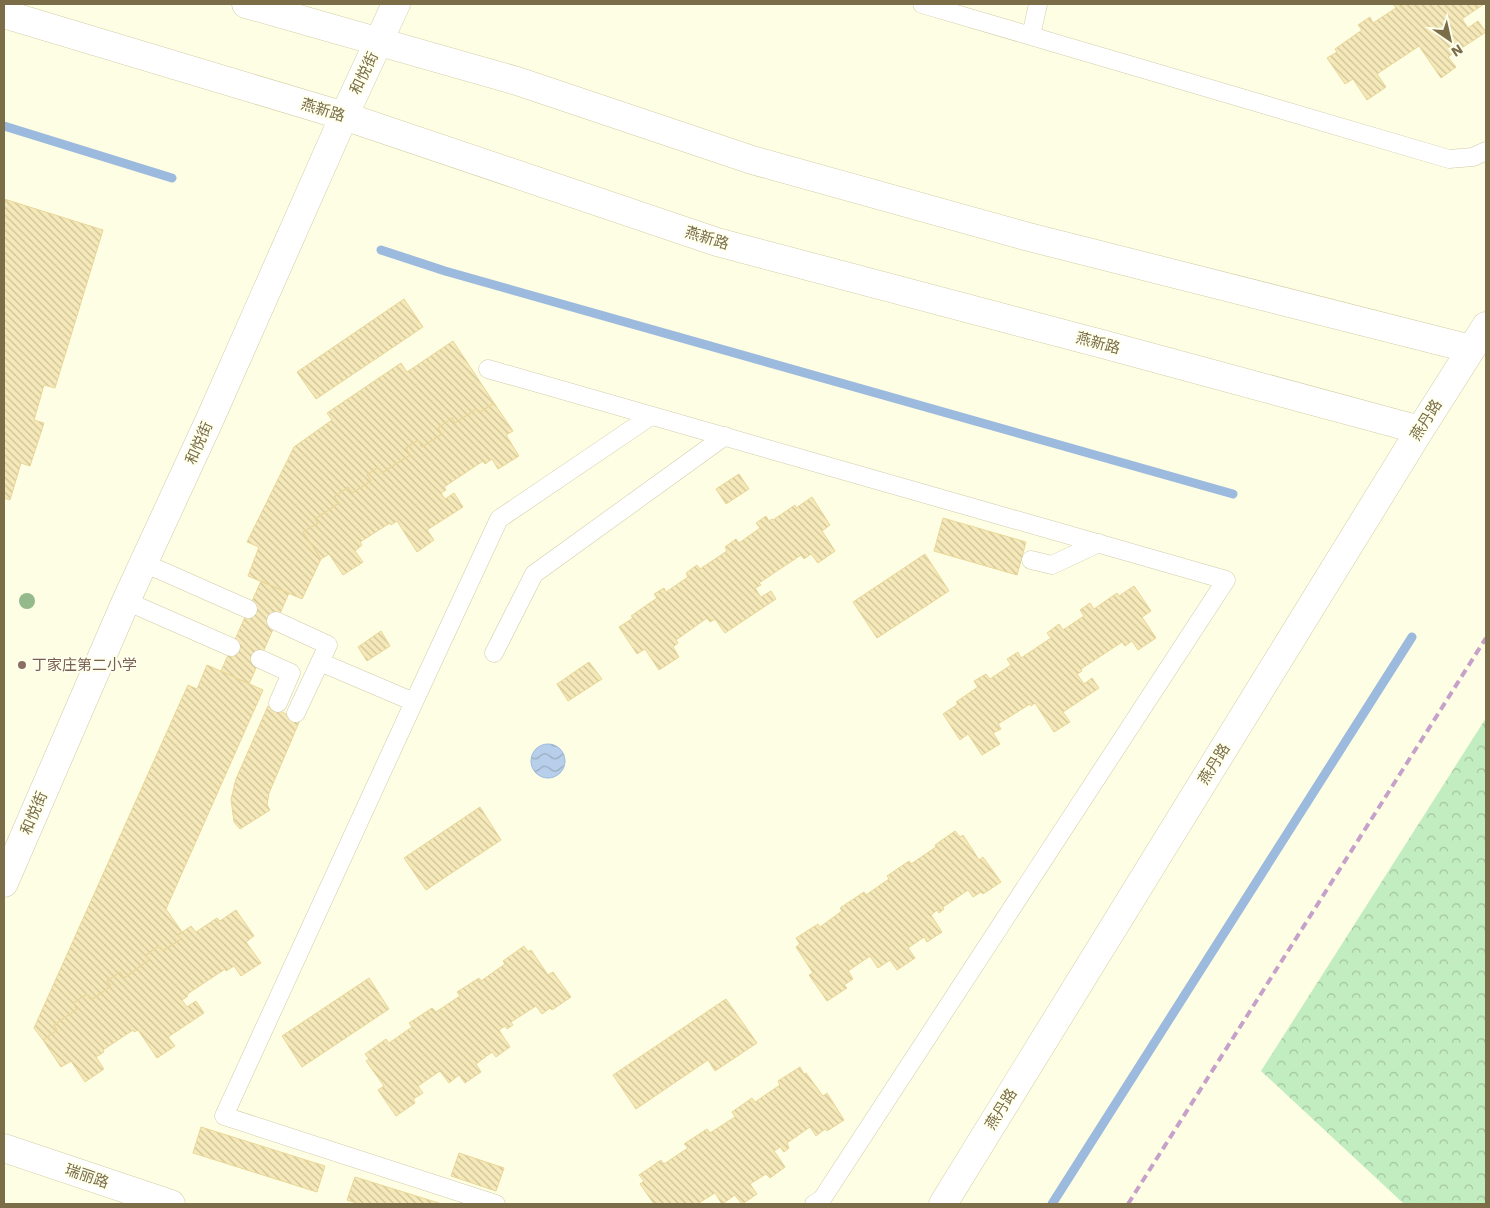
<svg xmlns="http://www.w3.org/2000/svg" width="1490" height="1208" font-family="'Work Sans','Noto Sans SC',sans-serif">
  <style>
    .forest { fill: url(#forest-crowns) }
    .water { fill: url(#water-waves); stroke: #9cbadd }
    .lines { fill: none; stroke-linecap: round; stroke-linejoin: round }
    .stream { stroke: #9cbadd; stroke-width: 9 }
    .building { fill: url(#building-back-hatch); stroke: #ead798 }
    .lane-casing { stroke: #d1caa9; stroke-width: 19 }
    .street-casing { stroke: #d1caa9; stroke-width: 29 }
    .secondary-casing { stroke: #d4cda6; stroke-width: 29 }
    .lane { stroke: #fff; stroke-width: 18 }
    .street { stroke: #fff; stroke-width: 28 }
    .secondary { stroke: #fff; stroke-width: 28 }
    .rail { stroke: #c6a1c9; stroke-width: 4; stroke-dasharray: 8 5; stroke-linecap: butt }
    .tree { fill: #94b98b }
    .education-dot { fill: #8d6e63; stroke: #ffffed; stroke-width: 2 }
    .labels { text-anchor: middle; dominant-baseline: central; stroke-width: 4; stroke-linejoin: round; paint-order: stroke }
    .street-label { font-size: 15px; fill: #7a6d47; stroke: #ffffed }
    .education-label { font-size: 15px; fill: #785e54; stroke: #ffffed; text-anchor: start }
  </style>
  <defs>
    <pattern id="forest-crowns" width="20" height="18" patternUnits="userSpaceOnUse" patternTransform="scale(1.25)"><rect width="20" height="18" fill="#c2edc1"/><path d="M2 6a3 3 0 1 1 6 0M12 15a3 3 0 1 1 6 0" fill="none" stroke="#a3c49f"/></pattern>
    <pattern id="water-waves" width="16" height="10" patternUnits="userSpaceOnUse" patternTransform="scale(1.25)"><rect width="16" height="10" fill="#b7cfea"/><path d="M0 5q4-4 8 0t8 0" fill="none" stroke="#9aacbf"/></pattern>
    <pattern id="building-back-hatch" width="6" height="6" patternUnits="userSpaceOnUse" patternTransform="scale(1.25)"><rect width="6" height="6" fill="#f6e9b9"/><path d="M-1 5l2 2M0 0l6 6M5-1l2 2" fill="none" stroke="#ccc198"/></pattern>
  </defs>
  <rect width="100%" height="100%" fill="#fefee4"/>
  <!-- forest -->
  <path class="forest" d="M 1486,718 L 1486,1204 L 1404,1204 L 1261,1071 Z"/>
  <!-- water -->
  <path class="water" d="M531 761a17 17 0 1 1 34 0a17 17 0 1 1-34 0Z"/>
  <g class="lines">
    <!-- stream -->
    <path class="stream" d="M 4,126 L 172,178
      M 381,250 L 445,271 L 1233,494
      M 1052,1204 L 1412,637"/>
  </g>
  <!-- building -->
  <path class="building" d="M 1393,4 L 1484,4 L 1462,19 L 1468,28 L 1478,21 L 1486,32 L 1448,57 L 1456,67 L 1441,78 L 1419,46 L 1377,74 L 1386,87 L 1367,100 L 1353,79 L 1345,84 L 1327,58 L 1337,52 L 1335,49 L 1362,30 L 1358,25 L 1370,17 L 1373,23 L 1396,8 Z
    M 4,199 L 103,230 L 55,388 L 44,385 L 34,420 L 44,423 L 30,466 L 21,463 L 10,500 L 4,498 Z
    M 404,299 L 423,327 L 316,399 L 297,372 Z
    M 453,341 L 494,403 L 479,413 L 476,409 L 455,423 L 452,418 L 438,428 L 442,434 L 422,447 L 418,440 L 406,448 L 410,455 L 382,473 L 378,467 L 367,475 L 371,481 L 352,493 L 348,487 L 334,497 L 339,503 L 315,519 L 318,523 L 303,532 L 321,559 L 302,599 L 248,576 L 259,547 L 247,542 L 294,447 L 332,420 L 327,413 L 401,363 L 407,372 Z
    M 494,403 L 513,431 L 506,435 L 519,456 L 498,469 L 492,459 L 485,464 L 483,461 L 444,487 L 446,490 L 441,493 L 445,499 L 454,493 L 463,507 L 427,530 L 434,540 L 417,552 L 397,521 L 391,525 L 390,523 L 360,542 L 362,545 L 355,551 L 363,562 L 343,575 L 329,554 L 321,559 L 303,532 L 318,523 L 315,519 L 339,503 L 334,497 L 348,487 L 352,493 L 371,481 L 367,475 L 378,467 L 382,473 L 410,455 L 406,448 L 418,440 L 422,447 L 442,434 L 438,428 L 452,418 L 455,423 L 476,409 L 479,413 Z
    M 739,474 L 749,489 L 726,504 L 716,489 Z
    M 812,497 L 830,525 L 822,531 L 835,551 L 818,563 L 811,554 L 804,559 L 801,555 L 759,583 L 761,585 L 755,588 L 761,597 L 771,591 L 776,599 L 725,633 L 715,619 L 710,622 L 707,618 L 676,640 L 678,643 L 673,647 L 679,657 L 659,670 L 645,649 L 637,654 L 619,627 L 633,618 L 631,616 L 657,598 L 654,594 L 664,588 L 666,592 L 688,577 L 686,573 L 697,565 L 700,569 L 727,551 L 725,547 L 736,539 L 739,543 L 760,528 L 756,523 L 766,516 L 769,521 L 772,519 L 773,520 L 795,505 L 796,508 Z
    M 943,518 L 1026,542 L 1017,575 L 934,551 Z
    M 925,554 L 949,591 L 877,638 L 853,602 Z
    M 261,581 L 289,593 L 249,684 L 221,671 Z
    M 1134,586 L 1151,611 L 1142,617 L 1156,638 L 1138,650 L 1132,641 L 1125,646 L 1122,642 L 1081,669 L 1082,671 L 1077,674 L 1084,684 L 1092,678 L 1099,688 L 1063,712 L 1070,722 L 1054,732 L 1035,703 L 1031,706 L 1030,704 L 998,724 L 1001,729 L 993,733 L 1000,744 L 982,755 L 968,734 L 960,740 L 943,714 L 958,704 L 956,702 L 978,687 L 974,681 L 986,674 L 990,679 L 1011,665 L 1007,659 L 1018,652 L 1021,658 L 1051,638 L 1047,633 L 1059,624 L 1063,630 L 1084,616 L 1080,610 L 1090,603 L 1094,609 L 1117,593 L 1119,596 Z
    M 381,631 L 390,646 L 367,661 L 358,647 Z
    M 589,662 L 602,679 L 568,701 L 557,684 Z
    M 207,665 L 263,690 L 166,909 L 182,932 L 178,935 L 181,939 L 163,951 L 159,946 L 146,955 L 149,960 L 124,978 L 120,972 L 107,981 L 111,986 L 91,1000 L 87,994 L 73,1003 L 77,1009 L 54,1025 L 57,1030 L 43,1040 L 34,1028 L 188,685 L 197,689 Z
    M 268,706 L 300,720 L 269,793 L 267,805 L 270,810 L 240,829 L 234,822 L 231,799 L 236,779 Z
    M 480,807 L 501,840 L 426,890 L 404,858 Z
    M 955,831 L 960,837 L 963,835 L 979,860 L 983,857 L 1001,882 L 983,894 L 981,892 L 973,897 L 968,890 L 943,907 L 944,909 L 939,913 L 937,910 L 931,915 L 942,932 L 927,942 L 924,937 L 908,948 L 915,958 L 897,970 L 890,960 L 878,968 L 870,956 L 848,971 L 853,979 L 844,985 L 847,988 L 827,1001 L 809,975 L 813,973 L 796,947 L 800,944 L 796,938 L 818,924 L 820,927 L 842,911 L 840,908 L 864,892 L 866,895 L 889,879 L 887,876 L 909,861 L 911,864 L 936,847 L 935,845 Z
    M 236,910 L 254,936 L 246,942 L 261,963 L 241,976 L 234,966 L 226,971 L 225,969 L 186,995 L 188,996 L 182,1000 L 187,1007 L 196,1001 L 204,1013 L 168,1037 L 175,1046 L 157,1058 L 138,1030 L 134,1032 L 133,1030 L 103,1050 L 104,1052 L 96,1057 L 104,1069 L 85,1082 L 71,1061 L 61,1067 L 43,1040 L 57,1030 L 54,1025 L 77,1009 L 73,1003 L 87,994 L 91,1000 L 111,986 L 107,981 L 120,972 L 124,978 L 149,960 L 146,955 L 159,946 L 163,951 L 181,939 L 178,935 L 191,926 L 196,932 L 217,918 L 220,921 Z
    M 524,946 L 528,952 L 531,950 L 548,975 L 553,972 L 571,997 L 552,1010 L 550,1008 L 542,1014 L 536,1006 L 511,1022 L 513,1025 L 507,1029 L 505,1026 L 499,1030 L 510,1047 L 496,1057 L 492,1052 L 476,1064 L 481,1072 L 465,1083 L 459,1075 L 449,1083 L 440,1071 L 418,1086 L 423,1093 L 413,1099 L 415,1103 L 396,1116 L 378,1090 L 384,1086 L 366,1061 L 369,1059 L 365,1054 L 386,1039 L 389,1043 L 412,1027 L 409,1023 L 432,1008 L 436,1012 L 460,996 L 457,992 L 479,978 L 481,981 L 505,964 L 503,961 Z
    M 369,978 L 389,1009 L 302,1067 L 282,1036 Z
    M 726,999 L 757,1043 L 715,1071 L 708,1060 L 636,1109 L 613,1075 Z
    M 800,1067 L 804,1074 L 806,1073 L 823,1096 L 827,1093 L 844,1120 L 827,1131 L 825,1129 L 816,1136 L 810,1127 L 787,1143 L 789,1148 L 784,1152 L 780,1147 L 774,1151 L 785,1167 L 770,1178 L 766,1174 L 750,1184 L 757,1194 L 742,1204 L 735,1195 L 722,1204 L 715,1193 L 697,1204 L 654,1204 L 640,1184 L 644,1181 L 639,1175 L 661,1160 L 664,1164 L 688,1148 L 684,1144 L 707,1129 L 710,1133 L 735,1117 L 732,1112 L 752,1098 L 755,1102 L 780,1085 L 778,1081 Z
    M 201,1127 L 325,1166 L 317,1192 L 193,1153 Z
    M 459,1153 L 504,1168 L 496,1191 L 451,1176 Z
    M 355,1177 L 442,1204 L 360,1204 L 347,1200 Z"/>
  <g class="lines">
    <defs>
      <path id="lane" d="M 922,4 L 1449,159 L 1473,157 L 1486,151
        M 1031,36 L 1038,4
        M 488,369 L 1226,580 L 822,1199 L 814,1204
        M 1031,560 L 1052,565 L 1099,543
        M 144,563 L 248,609
        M 126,601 L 231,647
        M 276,621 L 328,645 L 296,713
        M 494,653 L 534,574 L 725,436
        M 260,659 L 291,673 L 278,703
        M 320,662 L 414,702 L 224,1116 L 496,1204
        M 414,702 L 499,519 L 651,416"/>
      <path id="street" d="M 4,883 L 126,601 L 210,419 L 344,116 L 396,4"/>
      <path id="secondary" d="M 246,4 L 517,81 L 752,160 L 1025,236 L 1471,349
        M 4,14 L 344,116 L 717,242 L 1106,345 L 1420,430
        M 4,1148 L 171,1204
        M 943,1204 L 1420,430 L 1486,326"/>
    </defs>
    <!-- lane casing -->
    <use href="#lane" class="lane-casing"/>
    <!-- street casing -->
    <use href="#street" class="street-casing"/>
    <!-- secondary casing -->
    <use href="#secondary" class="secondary-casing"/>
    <!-- lane -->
    <use href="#lane" class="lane"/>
    <!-- street -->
    <use href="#street" class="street"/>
    <!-- secondary -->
    <use href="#secondary" class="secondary"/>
    <!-- rail -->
    <path class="rail" d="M 1128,1204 L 1486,638"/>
  </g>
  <!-- trees -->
  <circle class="tree" cx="27" cy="601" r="8"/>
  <!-- markers -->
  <circle class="education-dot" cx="22" cy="665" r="5"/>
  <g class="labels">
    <!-- street labels -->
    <g class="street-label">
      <text transform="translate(364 73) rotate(-64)">和悦街</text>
      <text transform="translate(323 110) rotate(17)">燕新路</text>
      <text transform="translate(707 238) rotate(17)">燕新路</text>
      <text transform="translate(1098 343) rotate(15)">燕新路</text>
      <text transform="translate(1426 420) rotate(-58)">燕丹路</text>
      <text transform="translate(199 443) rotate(-66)">和悦街</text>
      <text transform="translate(1214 764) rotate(-58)">燕丹路</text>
      <text transform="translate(34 813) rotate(-67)">和悦街</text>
      <text transform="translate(1001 1109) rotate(-58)">燕丹路</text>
      <text transform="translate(87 1176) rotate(19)">瑞丽路</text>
    </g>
    <!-- education labels -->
    <g class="education-label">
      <text x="32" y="665">丁家庄第二小学</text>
    </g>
  </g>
  <!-- border -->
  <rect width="1490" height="1208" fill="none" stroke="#7a6d47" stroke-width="10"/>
  <!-- north arrow -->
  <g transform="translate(1450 40) rotate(146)" stroke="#ffffed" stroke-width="4" paint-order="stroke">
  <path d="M0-4L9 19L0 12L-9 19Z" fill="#7a6d47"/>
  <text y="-8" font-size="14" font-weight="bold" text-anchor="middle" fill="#7a6d47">N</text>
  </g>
</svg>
